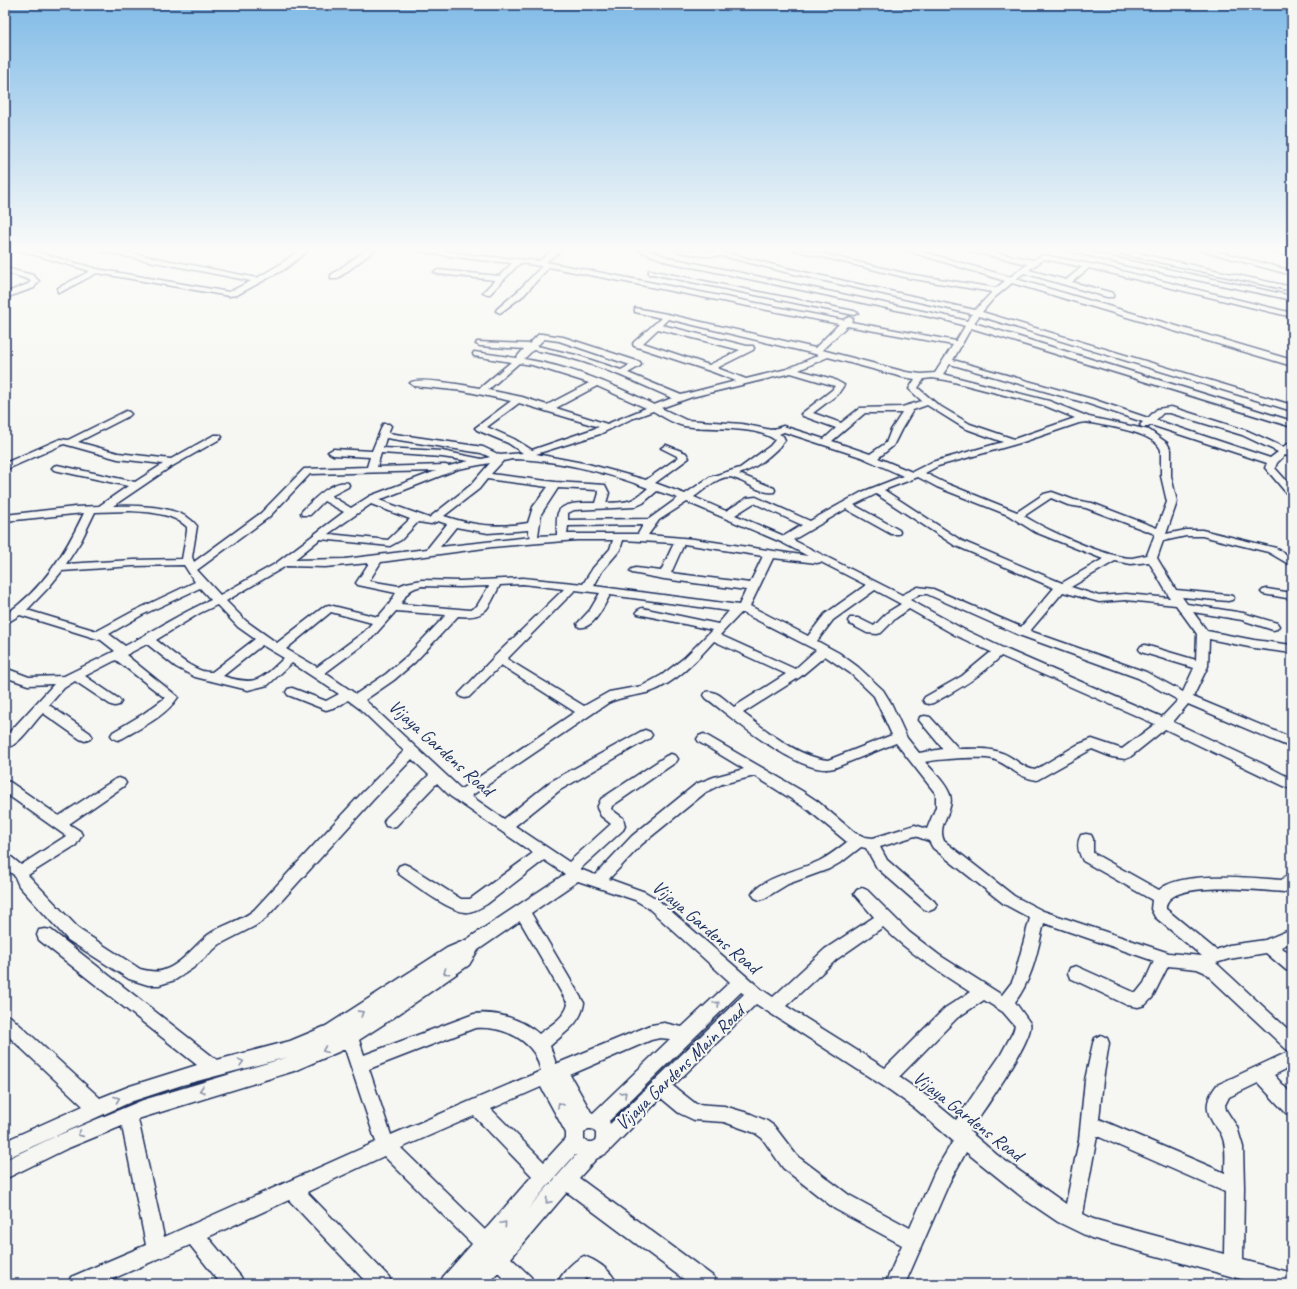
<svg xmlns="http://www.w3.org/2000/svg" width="1297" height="1289" font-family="Caveat,sans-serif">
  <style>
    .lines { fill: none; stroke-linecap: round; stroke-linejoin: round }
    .minor-casing { stroke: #1b2f5e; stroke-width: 3 }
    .minor { fill: #f6f6f2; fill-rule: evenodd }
    .oneway { stroke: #8892a8 }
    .labels { text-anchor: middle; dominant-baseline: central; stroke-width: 4; stroke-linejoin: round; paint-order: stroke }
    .near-street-label { font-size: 19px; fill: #1b2f5e; stroke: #f6f6f2 }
  </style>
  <rect width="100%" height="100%" fill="#f6f6f2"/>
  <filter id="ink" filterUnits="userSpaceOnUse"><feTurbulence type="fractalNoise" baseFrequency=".025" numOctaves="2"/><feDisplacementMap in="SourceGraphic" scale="8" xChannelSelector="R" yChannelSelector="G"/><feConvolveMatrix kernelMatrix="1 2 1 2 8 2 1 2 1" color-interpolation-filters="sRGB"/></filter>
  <g filter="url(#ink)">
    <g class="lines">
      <defs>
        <path id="minor" d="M 18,250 L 30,250 L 97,269 L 229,292 L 251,281 L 104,252 L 100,250 L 115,250 L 257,278 L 279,265 L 300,250 L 309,250 L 285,269 L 237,295 L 229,296 L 97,273 L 61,292 L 58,292 L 58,288 L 90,271 Z
          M 366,250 L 375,250 L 337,279 L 331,279 L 331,275 Z
          M 418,250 L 437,250 L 471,255 L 539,261 L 553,250 L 562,250 L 546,262 L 843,320 L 849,317 L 853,319 L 851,322 L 956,341 L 965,326 L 949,321 L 668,262 L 638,250 L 649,250 L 670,258 L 951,317 L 967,321 L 972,314 L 785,272 L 723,256 L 703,256 L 678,252 L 674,250 L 723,252 L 786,268 L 975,310 L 992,292 L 908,278 L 794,250 L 807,250 L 908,274 L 996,288 L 1005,281 L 905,250 L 917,250 L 1010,277 L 1028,264 L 972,252 L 968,250 L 983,250 L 1033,260 L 1043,255 L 1101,266 L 1292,313 L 1292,317 L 1089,268 L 1072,282 L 1113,293 L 1113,297 L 1107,297 L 1024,273 L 1016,279 L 1292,360 L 1292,366 L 1012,283 L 994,298 L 982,312 L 1292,405 L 1292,411 L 979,316 L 974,323 L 1292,421 L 1292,427 L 971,328 L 953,360 L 1092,399 L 1148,418 L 1157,409 L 1171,407 L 1248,431 L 1283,447 L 1292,441 L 1292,449 L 1290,451 L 1292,451 L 1292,458 L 1285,455 L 1277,463 L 1275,468 L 1292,487 L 1292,496 L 1288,495 L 1267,470 L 1265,468 L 1267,463 L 1151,425 L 1148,427 L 1142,427 L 1140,425 L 1143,422 L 1086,403 L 950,364 L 943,374 L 1049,401 L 1089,417 L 1149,430 L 1167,443 L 1171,450 L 1171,476 L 1177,502 L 1166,534 L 1186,530 L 1202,530 L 1276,548 L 1292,558 L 1292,566 L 1268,552 L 1202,536 L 1186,536 L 1163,541 L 1157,558 L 1176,590 L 1228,595 L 1232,596 L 1234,598 L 1232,600 L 1228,601 L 1182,597 L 1187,604 L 1243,613 L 1277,623 L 1279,626 L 1277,629 L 1273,630 L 1242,620 L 1193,612 L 1207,631 L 1254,640 L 1292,645 L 1292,653 L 1254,648 L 1209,639 L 1208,666 L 1193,697 L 1292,738 L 1292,748 L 1188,704 L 1173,722 L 1261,763 L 1292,779 L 1292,790 L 1165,729 L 1130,757 L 1125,759 L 1112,757 L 1092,749 L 1037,780 C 1016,777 1010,765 993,759 C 982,756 938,759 925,762 C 933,771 946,783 950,795 C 955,811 936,824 944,841 L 1014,896 L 1043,911 L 1169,953 L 1202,956 L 1155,917 L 1151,909 L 1152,900 L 1083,861 C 1078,852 1076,844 1081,835 L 1086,834 L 1091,835 L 1093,839 L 1093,853 L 1159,890 C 1181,870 1253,878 1282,880 L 1287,875 L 1292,873 L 1292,888 L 1285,892 C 1265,891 1163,878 1166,909 L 1216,950 L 1229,945 L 1265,940 L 1292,929 L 1292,942 L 1281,947 L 1292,956 L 1292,972 L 1286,970 L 1266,953 L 1229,959 L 1216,963 L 1292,1033 L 1292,1066 L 1274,1075 L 1292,1095 L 1292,1115 L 1286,1113 L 1258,1083 L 1229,1097 L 1225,1105 L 1226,1110 L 1237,1127 L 1243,1147 L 1244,1187 L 1243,1260 L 1292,1273 L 1292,1284 L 1259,1284 L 1091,1238 L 1058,1222 L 1027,1201 L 966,1152 L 949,1183 L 905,1284 L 885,1284 L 902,1245 L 835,1209 L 783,1168 L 762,1138 L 755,1133 L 724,1122 L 694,1120 L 679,1113 L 661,1098 L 607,1153 L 596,1159 L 579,1178 L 714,1277 L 717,1284 L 690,1284 L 567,1192 L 511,1258 L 531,1277 L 534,1284 L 509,1284 L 498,1273 L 488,1284 L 465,1284 L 467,1280 L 463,1284 L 440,1284 L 443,1277 L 472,1244 L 384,1156 L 307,1192 L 389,1277 L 392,1284 L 368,1284 L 289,1200 L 208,1237 L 241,1277 L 244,1284 L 221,1284 L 190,1245 L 101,1284 L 68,1284 L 71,1277 L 146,1245 L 122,1126 L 66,1149 L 5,1179 L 5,1160 L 54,1137 L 143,1100 L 288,1057 L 182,1085 L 133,1101 L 5,1159 L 5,1141 L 83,1106 L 5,1033 L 5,1015 L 11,1017 L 100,1098 L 130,1086 L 197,1065 L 39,940 L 37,935 L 39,930 L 45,929 L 51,930 L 217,1060 L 290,1041 L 326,1026 L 447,948 L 466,940 L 565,874 L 544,860 L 487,904 C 480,908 472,913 464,912 C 446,909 415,885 399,874 L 397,870 L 399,866 L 404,864 L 409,866 L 461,899 L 470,899 L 533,853 L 450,796 L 437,783 L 396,826 L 391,827 L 386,826 L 384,822 L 386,818 L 429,775 L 412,759 L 372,801 L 265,919 L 255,926 L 220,944 L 193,968 L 175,980 L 159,985 L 148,985 L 129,979 L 68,940 L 19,886 L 14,875 L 5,868 L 5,854 L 10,856 L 21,865 L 66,836 L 5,793 L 5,781 L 10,782 L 59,816 L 114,780 L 119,778 L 124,780 L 126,783 L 124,786 L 69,824 L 80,831 L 82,835 L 76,845 L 28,875 L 80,930 L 140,969 C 148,971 157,973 164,970 C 182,964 194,946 208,935 C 222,924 240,922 254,910 L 362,793 L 404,751 L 360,709 L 348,700 L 339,706 L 326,710 L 288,695 L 286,692 L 288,689 L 292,688 L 326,701 L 339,694 L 292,663 L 268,685 L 248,690 L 195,677 L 176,667 L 147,644 L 126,655 L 178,697 C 166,716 142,727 123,738 L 118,740 L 113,738 L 111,735 L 113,732 L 143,714 L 165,698 L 116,660 L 85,676 L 119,699 L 121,702 L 119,705 L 115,706 L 111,705 L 75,681 L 64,688 L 49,705 L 90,733 L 92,736 L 90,739 L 85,741 L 80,739 L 43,713 C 32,724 21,744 5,749 L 5,737 L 54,684 L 28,685 L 5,677 L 5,668 L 29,677 L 64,676 L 115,651 L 101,640 L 20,615 L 5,624 L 5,615 C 43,589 65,553 84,513 L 5,521 L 5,515 L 75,507 L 99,506 L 128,486 L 54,470 L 52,468 L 54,466 L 57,465 L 135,482 L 163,464 L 118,459 L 64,444 L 5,470 L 5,463 L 60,439 L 68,440 L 126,411 L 129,412 L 131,414 L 129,416 L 78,442 L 118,453 L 171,459 L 214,435 L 220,435 L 222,437 L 220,439 L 169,468 L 113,506 C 137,505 182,505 197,526 L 192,557 L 194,562 L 261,513 L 304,469 L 367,467 L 370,457 L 333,455 L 328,452 L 333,449 L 372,451 L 383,424 L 389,424 L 391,426 L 388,433 L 483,447 L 500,455 L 523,453 L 508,443 L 477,430 L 475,428 L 511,401 L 464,391 L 414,386 L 410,383 C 417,376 468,386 480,388 L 511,362 L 474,356 L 473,354 L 474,352 L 516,358 L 524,349 L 480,346 L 476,344 L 477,342 L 529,344 L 539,334 L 542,334 L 563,337 L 640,362 L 641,364 L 640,366 L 628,373 L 681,395 L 736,381 L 713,372 L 634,346 L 633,344 L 634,342 L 661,318 L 635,312 L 635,308 L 667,314 L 815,348 L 839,324 L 549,267 L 524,295 L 500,313 L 496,311 L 497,309 L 518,291 L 542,266 L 520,263 L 490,294 L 487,294 L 483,292 L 495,280 L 438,274 L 434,272 L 438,270 L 499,276 L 512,263 L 471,259 L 422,252 ZM 1044,259 L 1082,267 L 1066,280 L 1029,270 ZM 668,319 L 819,355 L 787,369 L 746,379 L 717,368 L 753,350 L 754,348 L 753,346 L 747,346 L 662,325 ZM 847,326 L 953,345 L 935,373 L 921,374 L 906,372 L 822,350 ZM 658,329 L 740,350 L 709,365 L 643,343 ZM 544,339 L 559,341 L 630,365 L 621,370 L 576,355 L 537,346 ZM 533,350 C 582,357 627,378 672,398 L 654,405 C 613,384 569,366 524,359 ZM 828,357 L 902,377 L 915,379 L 909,389 L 922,401 L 902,407 L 860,408 L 841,423 L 813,413 L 838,394 L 844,385 L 833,379 L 799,370 ZM 519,363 L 532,365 L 589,383 L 547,405 L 522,397 L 488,390 ZM 791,373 L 835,386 L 832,390 L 801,414 L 803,416 L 836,428 L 824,439 L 783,426 L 771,430 L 742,424 L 686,420 L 661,408 L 692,397 ZM 932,378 L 946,380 L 1043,405 L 1075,418 L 1014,439 L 970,424 L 938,405 L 918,388 L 924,379 ZM 597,386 L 646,408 L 607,424 L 556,408 ZM 519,403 L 599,427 L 532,450 L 514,439 L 487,427 ZM 927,405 L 964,428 L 1003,442 L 932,462 L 912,472 L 878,458 L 893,446 L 901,430 L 913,410 ZM 653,411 C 662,416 674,424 684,426 C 707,430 757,425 775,440 L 770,446 L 740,468 L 710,477 L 685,494 L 655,483 L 689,458 L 686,453 L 666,445 L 661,448 L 679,457 L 646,480 L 588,464 L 536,454 L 600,434 L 631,419 ZM 865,413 L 902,413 L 891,430 L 886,443 L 870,454 L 832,441 ZM 1163,413 L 1170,413 L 1242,435 L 1278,452 L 1270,458 L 1156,420 ZM 1086,422 C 1104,426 1154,431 1161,450 L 1161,476 L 1167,502 L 1157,528 L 1092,503 L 1074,500 L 1052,492 L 1044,494 L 1017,512 L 945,483 L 925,473 L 938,466 L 1020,443 L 1079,423 ZM 784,432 L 861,457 L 903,476 L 862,492 L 810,521 L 756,497 L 747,498 L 726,511 L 694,497 C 703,491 717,477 729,477 C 741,478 761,495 774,492 L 775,490 L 774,488 L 739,474 C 754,470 775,453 785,440 L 783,436 L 779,434 ZM 386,438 L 481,453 L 490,457 L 482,459 L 442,451 L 383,448 ZM 381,453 L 442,457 L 469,461 L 449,466 L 445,465 L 377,467 ZM 512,459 C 554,459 609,473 648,488 C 631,503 629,502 606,503 L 609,493 L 605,485 L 555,482 L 491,474 L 503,461 ZM 490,463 L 471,485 L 429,518 L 379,500 L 458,469 ZM 436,471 L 370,496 L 351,508 L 331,496 L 348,487 L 349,485 L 348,483 C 333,479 312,501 302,511 L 301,513 L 302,515 L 310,515 L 324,501 L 344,512 L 275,564 L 220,595 L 197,570 L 269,517 L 310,474 ZM 918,477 L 937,487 L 1008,515 L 1035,532 L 1103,559 L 1062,583 L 962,541 L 884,490 ZM 487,479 L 548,487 L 533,507 L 528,523 C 496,528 474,526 444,516 L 479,489 ZM 558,488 L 597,490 L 599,493 L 596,503 C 586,503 562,501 558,513 C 556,519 557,528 557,535 L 538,536 L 541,514 ZM 657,491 L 678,498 L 649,519 L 568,520 L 568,513 L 574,510 L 634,507 L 643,503 ZM 876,494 L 954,545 L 1054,588 L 1021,627 L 933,589 L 918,587 L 902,595 L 793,540 L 846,509 L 891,534 L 899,534 L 900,532 L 899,530 L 854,505 ZM 1051,498 L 1068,505 L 1086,508 L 1155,534 L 1147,555 C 1142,556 1137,557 1132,558 C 1107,558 1046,530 1024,516 ZM 687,502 L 781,542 L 808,556 L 694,539 L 648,535 L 659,520 ZM 754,503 L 802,525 L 784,536 L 735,515 ZM 371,504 L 410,519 L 388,540 L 328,534 ZM 130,511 C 148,512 173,513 187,527 L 187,531 L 182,559 L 133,560 L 66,564 L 81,541 L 95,512 ZM 438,521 L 447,524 L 427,549 L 345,559 L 294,560 L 320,539 L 390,546 L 401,540 L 418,522 L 431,524 ZM 643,525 L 638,534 L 567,534 L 568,526 ZM 456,527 L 488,533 L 528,530 L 529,534 L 531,537 L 440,547 ZM 577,540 L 613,540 L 610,549 L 593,568 L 583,584 L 523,578 L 460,581 L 422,580 L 406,583 L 399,586 L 369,581 L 381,562 L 492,547 ZM 623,540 L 674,543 L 661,571 L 636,568 L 632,569 L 630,571 L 632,573 L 664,579 L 746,590 L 739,605 L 594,586 L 602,571 L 620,550 ZM 684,544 L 763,556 L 750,583 L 671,573 ZM 773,558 L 817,563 L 821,562 L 866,585 L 825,614 L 808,636 L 750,606 ZM 1115,561 L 1131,564 L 1149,562 L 1170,598 L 1126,594 L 1099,596 L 1071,587 ZM 369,563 L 356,583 L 358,585 L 396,593 L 390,603 L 378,617 L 329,605 L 325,606 L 277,643 L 246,621 L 226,601 L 286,566 L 325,567 ZM 184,565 L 195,582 L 134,611 L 97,631 L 27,610 L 49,587 L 62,571 L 133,566 ZM 523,584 L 564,589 L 495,656 L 459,694 L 461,697 L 465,698 L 469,697 L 501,665 L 575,712 L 461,789 L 365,700 L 394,680 L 415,662 L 458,616 C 487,619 488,608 500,585 ZM 422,586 L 460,587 L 489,586 L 477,606 L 470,610 L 401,604 C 407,593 409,589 422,586 ZM 200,588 L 211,600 C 181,613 154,631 125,646 L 109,634 L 142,615 ZM 575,590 L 600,593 L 590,610 L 577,624 L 579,627 C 594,630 604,605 610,595 L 729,611 L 718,624 L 642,608 L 638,610 L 636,612 L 638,614 L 712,630 L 684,658 L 662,675 L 642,686 L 609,692 L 584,706 L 507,659 ZM 875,590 L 901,604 L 888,612 L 874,626 L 858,618 L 850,618 L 848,621 L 850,624 L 867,633 L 877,634 L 881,633 L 896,618 L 909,609 L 955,635 L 991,652 L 962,676 L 925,697 L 923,700 L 925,703 L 929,704 L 933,703 C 958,690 981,676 1001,656 L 1155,724 L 1122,749 L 1092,739 L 1077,745 L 1035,770 C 1022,768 1014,757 1002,753 C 988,747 973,749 959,749 L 930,717 L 925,716 L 920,717 L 919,720 L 943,749 L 919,753 L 907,738 L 891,703 L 883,690 L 858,667 L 839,653 L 817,641 L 833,620 ZM 1063,592 L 1099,602 L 1126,600 L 1176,605 L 1197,634 L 1196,660 L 1145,645 L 1141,646 L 1139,649 L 1141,652 L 1194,668 L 1183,692 L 1146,672 L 1030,631 ZM 920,594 L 927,594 L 1019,635 L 1138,678 L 1178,700 L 1162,717 L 1003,648 L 963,629 L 910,600 ZM 217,605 L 238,627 L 255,639 L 212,672 C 195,674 170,650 156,640 L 200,613 ZM 396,611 L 446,615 L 407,656 L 386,674 L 356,694 L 325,673 L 372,638 ZM 331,612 L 372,623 L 364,632 L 317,667 L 286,649 ZM 741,613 L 743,613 L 816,650 L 795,669 L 720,635 ZM 714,641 L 786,674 L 734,707 C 726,701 716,689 706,692 L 704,695 L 706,698 C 731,717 802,778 834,768 L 896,743 L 936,794 L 936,807 L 927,829 L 915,825 L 873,838 L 865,837 L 855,833 L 817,801 L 802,791 L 704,734 L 699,736 L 697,739 L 699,742 L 744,769 L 714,777 L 696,784 L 632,836 L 595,875 L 580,869 L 623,830 L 625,826 L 623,818 L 611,809 L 612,806 L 676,762 L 678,759 L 676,756 L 671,754 L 666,756 L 601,799 L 597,808 L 601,816 L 611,824 L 569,862 L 515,826 L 560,790 L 650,738 L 652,735 L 650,732 L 645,730 L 640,732 L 550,782 L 504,819 L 471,796 L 608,703 C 622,696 636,696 650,692 C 676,683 697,660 714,641 ZM 262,645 L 284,658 C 260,681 256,686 223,676 ZM 825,656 L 850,673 L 874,696 L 892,735 L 828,760 C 799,758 766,730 743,713 L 800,677 ZM 755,776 L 807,809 L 847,842 C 838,849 829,856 819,861 C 802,869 761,878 752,894 L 755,898 L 760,900 L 765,898 L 788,884 L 829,869 L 843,861 L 861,847 L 866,848 L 877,868 L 924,909 L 929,911 L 934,909 L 937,905 L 934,901 L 887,860 L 880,847 L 915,836 L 929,841 L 933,848 L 1004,904 L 1030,918 L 1015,974 L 1012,982 L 1002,995 L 939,955 L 909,932 L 867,890 L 862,888 L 857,890 L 854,894 L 874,917 L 825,949 L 773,997 L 761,989 L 657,899 L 645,892 L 609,879 L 642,844 L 706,792 L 722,784 ZM 578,881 L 635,900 L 647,907 L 730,982 L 682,1027 L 664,1023 L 651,1025 L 556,1064 L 550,1046 C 564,1033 581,1024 584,1003 L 531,913 ZM 520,921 L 568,1004 C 565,1018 549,1026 539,1034 C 522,1019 496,1011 474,1014 L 364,1055 L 359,1040 L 390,1020 L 469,965 L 478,950 ZM 1044,923 L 1154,961 L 1144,983 L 1136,993 L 1076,966 L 1070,968 L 1068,973 L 1070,978 L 1127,1005 L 1138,1007 L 1145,1005 L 1152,998 L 1168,966 L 1197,969 L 1204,972 L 1286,1049 L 1290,1051 L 1217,1085 C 1207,1098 1204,1108 1213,1123 C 1216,1127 1220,1131 1222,1136 C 1227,1147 1225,1161 1225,1173 L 1099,1119 L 1103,1080 L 1109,1043 L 1107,1038 L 1101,1035 L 1095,1038 L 1093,1043 L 1085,1080 L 1079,1140 L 1066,1204 L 997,1155 L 969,1131 C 980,1116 1036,1037 1030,1023 L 1015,1002 C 1033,978 1037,952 1044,923 ZM 883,927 C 909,953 939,972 970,992 L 945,1008 L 885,1068 L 786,1006 L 837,959 ZM 741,992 L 744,994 L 610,1124 L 609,1121 ZM 984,1000 L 1003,1012 L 1015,1026 L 1013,1032 L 1000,1056 L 956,1120 L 928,1097 L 899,1077 L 957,1018 ZM 756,1004 L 891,1091 L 916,1109 L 953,1141 L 935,1171 L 910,1228 L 849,1195 L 797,1156 L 774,1126 L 767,1121 L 751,1114 L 724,1106 L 696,1104 L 673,1086 ZM 475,1028 C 496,1026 521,1034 534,1053 C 537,1057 539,1065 541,1071 L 391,1135 L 369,1069 ZM 660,1038 L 670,1039 L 593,1113 L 591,1112 L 570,1075 L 651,1040 ZM 345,1049 L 376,1142 L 164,1237 L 138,1119 L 294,1071 ZM 541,1087 L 566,1133 L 566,1138 L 544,1162 L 491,1109 ZM 474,1116 L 532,1176 L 485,1230 L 401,1148 ZM 588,1129 L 592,1129 L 596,1133 L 596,1139 L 593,1142 L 588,1142 L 584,1139 L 584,1133 ZM 1097,1136 L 1225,1192 L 1224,1254 L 1093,1219 L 1083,1214 ZM 575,1155 L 576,1155 L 552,1182 L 552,1181 ZM 551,1182 L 527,1210 L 551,1183 Z
          M 1066,250 L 1079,250 L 1292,296 L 1292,300 L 1125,265 Z
          M 1109,250 L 1123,250 L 1292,287 L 1292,291 L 1113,252 Z
          M 1200,250 L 1213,250 L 1292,271 L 1292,275 Z
          M 1270,250 L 1292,252 L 1292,256 L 1271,252 Z
          M 5,268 L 33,275 L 39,281 L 34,288 L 5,298 L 5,293 L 28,284 L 31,281 L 27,279 L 5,272 Z
          M 649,270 L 854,311 L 858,313 L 854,315 L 652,274 L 649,274 Z
          M 1267,589 L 1292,593 L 1292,599 L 1263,594 L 1261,592 L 1263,590 Z
          M 584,1256 C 597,1261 611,1270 617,1284 L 592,1284 L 586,1278 L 581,1284 L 557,1284 C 562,1273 573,1261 584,1256 Z"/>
      </defs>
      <!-- minor casing -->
      <use href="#minor" class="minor-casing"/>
      <!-- minor -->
      <use href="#minor" class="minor"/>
    </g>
    <!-- one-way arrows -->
    <defs><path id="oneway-chevron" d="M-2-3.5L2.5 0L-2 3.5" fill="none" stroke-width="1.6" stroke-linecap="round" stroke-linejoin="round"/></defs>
    <g class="oneway">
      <use href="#oneway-chevron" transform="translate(446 972) rotate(145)"/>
      <use href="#oneway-chevron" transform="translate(717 1004) rotate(-44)"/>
      <use href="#oneway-chevron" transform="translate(361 1013) rotate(-32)"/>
      <use href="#oneway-chevron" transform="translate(325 1050) rotate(157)"/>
      <use href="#oneway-chevron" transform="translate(241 1062) rotate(-15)"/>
      <use href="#oneway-chevron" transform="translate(202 1090) rotate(164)"/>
      <use href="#oneway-chevron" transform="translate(624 1094) rotate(-44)"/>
      <use href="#oneway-chevron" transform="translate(117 1099) rotate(-22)"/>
      <use href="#oneway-chevron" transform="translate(560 1105) rotate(-119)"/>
      <use href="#oneway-chevron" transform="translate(80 1134) rotate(156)"/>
      <use href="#oneway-chevron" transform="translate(548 1201) rotate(131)"/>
      <use href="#oneway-chevron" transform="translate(504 1224) rotate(-49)"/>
    </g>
  </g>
  <!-- sky -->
  <linearGradient id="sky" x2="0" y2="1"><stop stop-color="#80bbe7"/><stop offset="0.58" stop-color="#fbfbf9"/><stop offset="1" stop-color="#fbfbf9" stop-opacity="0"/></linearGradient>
  <rect width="1297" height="431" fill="url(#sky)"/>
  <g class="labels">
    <!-- near-street labels -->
    <g class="near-street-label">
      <text transform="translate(441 748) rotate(42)">Vijaya Gardens Road</text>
      <text transform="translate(706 927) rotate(40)">Vijaya Gardens Road</text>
      <text transform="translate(680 1068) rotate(-44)">Vijaya Gardens Main Road</text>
      <text transform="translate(968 1116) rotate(38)">Vijaya Gardens Road</text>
    </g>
  </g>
  <!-- margin -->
  <rect width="1297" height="1289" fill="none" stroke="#f6f6f2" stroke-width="20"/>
  <rect x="10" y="10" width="1277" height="1269" fill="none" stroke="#1b2f5e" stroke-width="1.5" filter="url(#ink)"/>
</svg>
